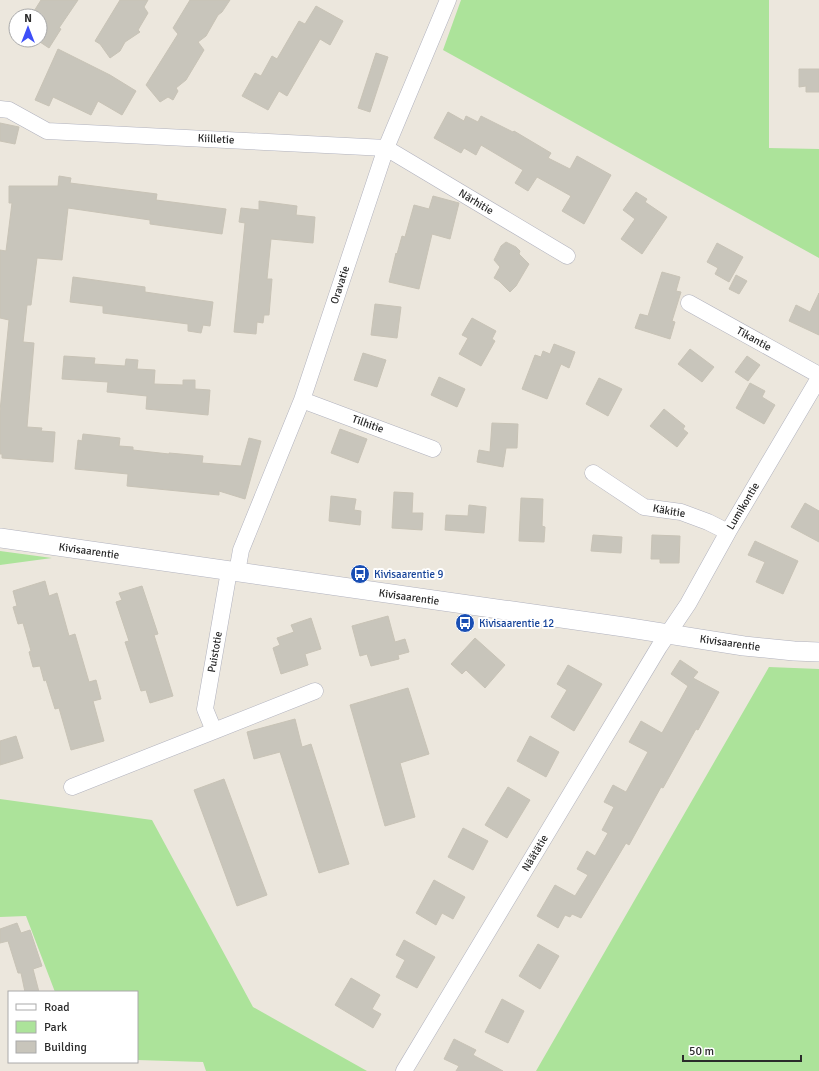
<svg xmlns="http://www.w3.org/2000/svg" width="819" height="1071" font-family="Signika,sans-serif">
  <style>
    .green { fill: #ace39a }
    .building { fill: #c8c5bb; stroke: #c8c3b6 }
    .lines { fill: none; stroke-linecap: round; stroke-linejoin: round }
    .minor-casing { stroke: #b1b2be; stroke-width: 17 }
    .tertiary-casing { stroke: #b1b2be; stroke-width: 20 }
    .minor { stroke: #fff; stroke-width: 16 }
    .tertiary { stroke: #fff; stroke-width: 19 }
    .labels { text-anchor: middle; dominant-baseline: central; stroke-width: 4; stroke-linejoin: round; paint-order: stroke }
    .street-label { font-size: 11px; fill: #2b2b2b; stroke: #fff }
    .transit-label { font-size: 11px; fill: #164399; stroke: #fff; text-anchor: start }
  </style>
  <rect width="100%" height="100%" fill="#ece7dd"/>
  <!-- green -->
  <path class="green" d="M 461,0 L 769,0 L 769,148 L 819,149 L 819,258 L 443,50 Z
    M 0,551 L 52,558 L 0,565 Z
    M 769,667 L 819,669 L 819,1071 L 536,1071 Z
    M 0,799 L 152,820 L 253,1007 L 367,1071 L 206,1071 L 203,1062 L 137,1060 L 137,992 L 55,992 L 26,916 L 0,917 Z"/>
  <!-- building -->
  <path class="building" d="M 41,0 L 78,0 L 59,28 L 61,29 L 49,48 L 40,42 L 40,16 L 31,16 Z
    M 120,0 L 148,0 L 144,7 L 148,13 L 138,30 L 140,32 L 125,42 L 120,51 L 110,58 L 100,44 L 95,41 Z
    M 190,0 L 230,0 L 222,12 L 218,15 L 206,36 L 198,42 L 204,50 L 186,80 L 176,88 L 178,91 L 173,100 L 168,97 L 160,102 L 146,85 L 178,34 L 173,28 Z
    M 316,6 L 343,21 L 330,45 L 320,39 L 287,96 L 279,91 L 268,110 L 242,96 L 255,73 L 261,76 L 272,56 L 277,59 L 299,21 L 305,24 Z
    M 58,49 L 110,75 L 136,91 L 122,115 L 98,101 L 91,115 L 53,97 L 49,106 L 35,100 Z
    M 376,53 L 388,57 L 370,112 L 358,108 Z
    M 799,69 L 819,69 L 819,92 L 806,92 L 806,86 L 799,87 Z
    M 448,112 L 464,121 L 466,116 L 478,122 L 481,116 L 513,132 L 514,131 L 551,153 L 548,158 L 570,169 L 577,156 L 611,175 L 584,224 L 562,211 L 571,196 L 537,177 L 528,191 L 515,183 L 523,170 L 481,145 L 476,155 L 464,148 L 461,153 L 434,138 Z
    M 0,123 L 19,127 L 15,144 L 0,141 Z
    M 59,176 L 71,178 L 70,183 L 157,194 L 156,200 L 226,209 L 222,234 L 150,224 L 150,220 L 68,208 L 62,260 L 37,258 L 31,305 L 27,305 L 23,342 L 34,343 L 27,427 L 42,428 L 41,431 L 55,432 L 53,462 L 2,458 L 2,454 L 0,454 L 0,411 L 9,320 L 0,318 L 0,250 L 6,251 L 12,203 L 9,203 L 9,186 L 58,186 Z
    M 636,192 L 647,199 L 645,202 L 667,217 L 642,254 L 621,239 L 635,219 L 623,210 Z
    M 433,196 L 459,203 L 450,239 L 432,234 L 419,289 L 389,282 L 396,253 L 397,254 L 402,236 L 405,237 L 414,205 L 429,209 Z
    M 259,201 L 297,206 L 296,215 L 315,217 L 313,243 L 271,239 L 267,279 L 272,279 L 269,315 L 264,315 L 263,323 L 257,322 L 256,334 L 234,332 L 245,223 L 239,222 L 241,208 L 259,210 Z
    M 506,242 L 516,247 L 520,251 L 519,254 L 529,264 L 516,286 L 510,292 L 499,281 L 494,278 L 500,267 L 494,260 L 501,246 Z
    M 717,243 L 743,257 L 729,282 L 715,274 L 718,268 L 707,262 Z
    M 662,272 L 680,277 L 676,291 L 681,292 L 672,321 L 675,322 L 670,339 L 635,328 L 640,314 L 648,316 Z
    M 736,275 L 747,281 L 739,294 L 729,289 Z
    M 73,277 L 145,287 L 145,292 L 213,302 L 210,326 L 203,325 L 201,333 L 188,331 L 188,324 L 103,313 L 103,306 L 70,302 Z
    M 819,293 L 819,335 L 789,321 L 796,305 L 810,312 Z
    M 375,304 L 401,307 L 397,338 L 371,335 Z
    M 472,318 L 496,331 L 492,339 L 495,341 L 481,366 L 459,354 L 468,338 L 462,335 Z
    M 554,344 L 575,352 L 569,368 L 561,364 L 547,399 L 522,389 L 535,355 L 541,357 L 543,351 L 550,354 Z
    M 690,349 L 714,367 L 702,382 L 678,364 Z
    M 363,353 L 386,360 L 377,387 L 354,380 Z
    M 64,356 L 95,358 L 94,364 L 125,366 L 126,359 L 138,360 L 137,369 L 155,370 L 154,384 L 183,385 L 183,380 L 195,380 L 195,389 L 210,390 L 208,415 L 146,409 L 147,396 L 107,392 L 108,382 L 62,379 Z
    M 747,356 L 760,365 L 748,381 L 735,372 Z
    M 439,377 L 465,389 L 457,407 L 431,395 Z
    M 599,378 L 622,389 L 608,416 L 586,404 Z
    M 750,383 L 765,391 L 762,397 L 775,405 L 764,424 L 736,408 Z
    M 664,409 L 685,426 L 683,429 L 688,433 L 677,447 L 650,426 Z
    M 492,423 L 518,424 L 517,448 L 506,448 L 503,467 L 477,462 L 479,450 L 490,452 Z
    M 340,429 L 367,439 L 358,463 L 331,453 Z
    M 83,434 L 120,438 L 119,446 L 133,447 L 133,450 L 169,454 L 169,453 L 203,456 L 202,463 L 241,466 L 249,438 L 261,441 L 245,499 L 219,491 L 219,495 L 127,486 L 128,474 L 75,469 L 78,440 L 82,441 Z
    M 394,492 L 413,493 L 412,513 L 423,513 L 422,530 L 392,528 Z
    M 331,496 L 356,499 L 354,510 L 361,511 L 360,525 L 329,521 Z
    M 521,498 L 543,499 L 542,526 L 545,527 L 544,542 L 519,541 Z
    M 805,503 L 819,511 L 819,542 L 791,527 Z
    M 469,505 L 486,507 L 484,533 L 445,530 L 446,515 L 468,516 Z
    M 593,535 L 622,537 L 621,553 L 591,551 Z
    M 652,535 L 680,536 L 679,563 L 660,563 L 660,559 L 651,559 Z
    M 755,541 L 798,561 L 783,594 L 756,582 L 765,562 L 748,555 Z
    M 45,581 L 49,596 L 57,593 L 69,636 L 75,634 L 89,682 L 96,680 L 101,699 L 93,701 L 104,741 L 71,750 L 59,708 L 55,709 L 46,680 L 44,681 L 40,666 L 33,667 L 29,652 L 31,651 L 23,623 L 18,624 L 13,607 L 17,606 L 13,591 Z
    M 142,586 L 158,634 L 154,635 L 173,696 L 150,703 L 146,690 L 141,691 L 125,642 L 129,641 L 116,602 L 122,600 L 119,593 Z
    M 388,616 L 395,642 L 405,639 L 409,652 L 398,655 L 399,659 L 371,666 L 367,654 L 360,656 L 352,626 Z
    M 311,618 L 321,649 L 305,654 L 308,665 L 281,674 L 273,648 L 280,645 L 277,638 L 294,632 L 291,625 Z
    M 475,638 L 505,665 L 485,688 L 466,670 L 462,674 L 451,664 Z
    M 680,660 L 698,672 L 693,678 L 719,692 L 698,730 L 696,729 L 663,788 L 661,787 L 629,845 L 626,843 L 581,918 L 572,914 L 570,917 L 565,915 L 558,928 L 537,916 L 555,885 L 575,896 L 588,875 L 577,869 L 587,851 L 595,856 L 608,833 L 602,830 L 614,807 L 604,802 L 613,785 L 626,792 L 648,752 L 629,742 L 641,721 L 662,733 L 688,686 L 671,674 Z
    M 568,665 L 602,684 L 574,731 L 551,717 L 567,690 L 557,684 Z
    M 408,688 L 429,754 L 400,763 L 415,817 L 385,826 L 350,705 Z
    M 295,719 L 302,747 L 311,744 L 349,864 L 319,873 L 280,752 L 254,759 L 247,732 Z
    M 16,736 L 23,758 L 0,765 L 0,741 Z
    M 530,736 L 559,752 L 546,777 L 517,761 Z
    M 224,779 L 267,895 L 237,906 L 194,790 Z
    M 508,787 L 530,800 L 507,838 L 485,825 Z
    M 463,828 L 488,841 L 473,870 L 448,857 Z
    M 434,880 L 465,897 L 453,919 L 442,913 L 436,925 L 416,913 Z
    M 17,923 L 21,933 L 30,930 L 42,966 L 33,969 L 39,992 L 25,992 L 21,973 L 18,973 L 8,941 L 0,943 L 0,929 Z
    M 404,940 L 435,957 L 417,988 L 396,977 L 405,960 L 396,955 Z
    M 538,944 L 559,956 L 540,989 L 519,976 Z
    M 351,978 L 380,995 L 372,1009 L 381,1014 L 373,1028 L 335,1005 Z
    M 502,999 L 524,1011 L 508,1043 L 485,1032 Z
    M 454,1039 L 476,1050 L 473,1055 L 503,1071 L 456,1071 L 459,1066 L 444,1059 Z"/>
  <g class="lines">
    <defs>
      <path id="minor" d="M 0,109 L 9,110 L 47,131 L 386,148 L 567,256
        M 689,303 L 819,375
        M 302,400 L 433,449
        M 593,473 L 644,507 L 681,512 L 708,522 L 728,532
        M 237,572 L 241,550 L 302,400 L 386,148 L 448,0
        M 214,731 L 315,691
        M 72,787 L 214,731 L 205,709 L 229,571
        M 404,1071 L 659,647 L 688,604 L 728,532 L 819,378"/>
      <path id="tertiary" d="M 0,538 L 624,627 L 744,646 L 794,651 L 819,652"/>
    </defs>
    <!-- minor casing -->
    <use href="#minor" class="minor-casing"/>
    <!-- tertiary casing -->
    <use href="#tertiary" class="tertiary-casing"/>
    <!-- minor -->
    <use href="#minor" class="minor"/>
    <!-- tertiary -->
    <use href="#tertiary" class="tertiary"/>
  </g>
  <!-- icons -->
  <defs>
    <symbol id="bus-disc" viewBox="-11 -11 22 22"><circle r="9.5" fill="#1a4fb4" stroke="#fff"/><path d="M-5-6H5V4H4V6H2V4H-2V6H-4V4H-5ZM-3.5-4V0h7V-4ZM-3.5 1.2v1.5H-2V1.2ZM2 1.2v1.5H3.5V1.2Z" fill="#fff"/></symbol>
  </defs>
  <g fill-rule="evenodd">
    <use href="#bus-disc" x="349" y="563" width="22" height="22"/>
    <use href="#bus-disc" x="454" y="612" width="22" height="22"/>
  </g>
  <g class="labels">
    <!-- street labels -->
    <g class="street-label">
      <text transform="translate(216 139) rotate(3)">Kiilletie</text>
      <text transform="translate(476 202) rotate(31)">Närhitie</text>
      <text transform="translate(340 285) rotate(-72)">Oravatie</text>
      <text transform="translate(754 339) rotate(29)">Tikantie</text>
      <text transform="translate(368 424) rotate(20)">Tilhitie</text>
      <text transform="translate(743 506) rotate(-59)">Lumikontie</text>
      <text transform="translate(669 511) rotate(10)">Käkitie</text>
      <text transform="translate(89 551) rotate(8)">Kivisaarentie</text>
      <text transform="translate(409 597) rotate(8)">Kivisaarentie</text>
      <text transform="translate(730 643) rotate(8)">Kivisaarentie</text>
      <text transform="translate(215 652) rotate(-80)">Puistotie</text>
      <text transform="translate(535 853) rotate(-59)">Näätätie</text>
    </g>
    <!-- transit labels -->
    <g class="transit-label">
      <text x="374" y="574">Kivisaarentie 9</text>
      <text x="479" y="623">Kivisaarentie 12</text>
    </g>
  </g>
  <!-- legend -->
  <rect x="8" y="991" width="130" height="72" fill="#ffffff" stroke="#aaaaaa"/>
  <rect x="16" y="1004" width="20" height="6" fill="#ffffff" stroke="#aaaaaa"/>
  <text x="44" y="1011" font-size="12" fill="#2b2b2b">Road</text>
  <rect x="16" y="1021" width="20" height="12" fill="#ace39a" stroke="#aaaaaa"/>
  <text x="44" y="1031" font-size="12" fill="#2b2b2b">Park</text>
  <rect x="16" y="1041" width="20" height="12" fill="#c8c5bb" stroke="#aaaaaa"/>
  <text x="44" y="1051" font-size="12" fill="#2b2b2b">Building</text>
  <!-- north arrow -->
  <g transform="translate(28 28)"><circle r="19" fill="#ffffff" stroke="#aaaaaa"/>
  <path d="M0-3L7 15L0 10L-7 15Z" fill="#3e4ff8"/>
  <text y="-6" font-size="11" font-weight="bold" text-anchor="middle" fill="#2b2b2b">N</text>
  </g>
  <!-- scale -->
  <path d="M683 1055v6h118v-6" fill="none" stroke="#2b2b2b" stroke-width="2"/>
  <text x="689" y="1055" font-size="12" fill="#2b2b2b" stroke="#ffffff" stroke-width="3" paint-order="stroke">50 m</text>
</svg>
